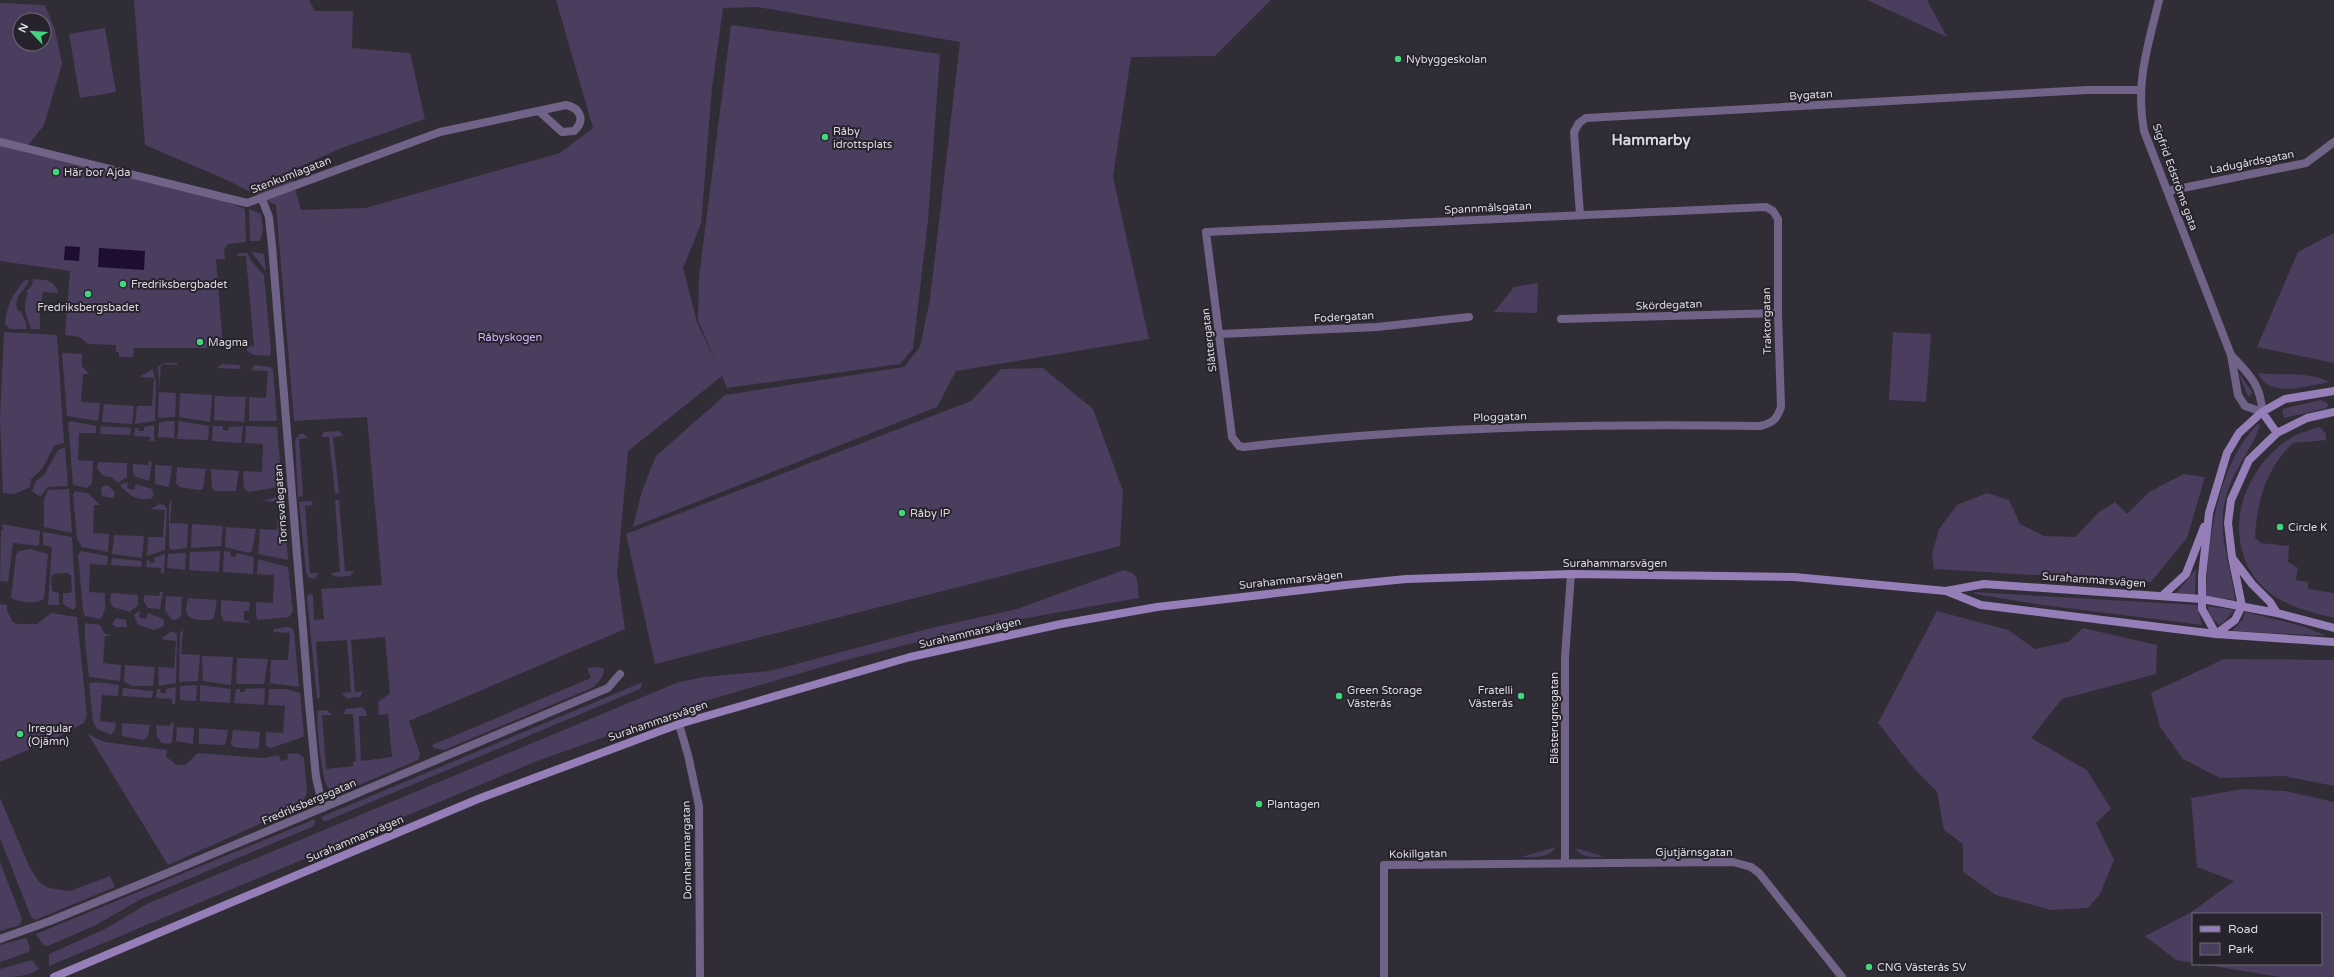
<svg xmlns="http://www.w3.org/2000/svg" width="2334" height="977" font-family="'Varela Round',sans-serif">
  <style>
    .green { fill: #4a3d5d; fill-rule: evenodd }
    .water { fill: #1e0d31 }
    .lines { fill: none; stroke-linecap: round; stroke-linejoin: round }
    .street { stroke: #716387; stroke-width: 8 }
    .secondary { stroke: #967fb9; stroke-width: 8 }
    .poi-dot { fill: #41d77c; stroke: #27232d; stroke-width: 1.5 }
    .labels { text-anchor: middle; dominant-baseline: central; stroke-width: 4; stroke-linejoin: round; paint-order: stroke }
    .poi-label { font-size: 11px; fill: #dbd8df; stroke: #27232d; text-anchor: start }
    .street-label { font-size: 11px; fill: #dbd8df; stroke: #27232d }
    .park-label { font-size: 11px; fill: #cfb4f9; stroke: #27232d }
    .district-label { font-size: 15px; font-weight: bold; fill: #dbd8df; stroke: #27232d }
  </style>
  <rect width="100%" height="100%" fill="#312d37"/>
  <!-- green -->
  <path class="green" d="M 134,0 L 309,0 L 315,11 L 353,11 L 352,48 L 410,53 L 425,119 L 344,147 L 290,171 L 301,210 L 365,208 L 560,153 L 593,128 L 556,0 L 1271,0 L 1215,56 L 1131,57 L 1113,177 L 1149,339 L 956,371 L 937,407 L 633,527 L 642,491 L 656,456 L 725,395 L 904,367 L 920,347 L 930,299 L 960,42 L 757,7 L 723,8 L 712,88 L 701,224 L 683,268 L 697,322 L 718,367 L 698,320 L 699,277 L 731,25 L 940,54 L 928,220 L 913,349 L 900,364 L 727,388 L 722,376 L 628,451 L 617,573 L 625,629 L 409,721 L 420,754 L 418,760 L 338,794 C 333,792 328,789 326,784 C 322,775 315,719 318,711 L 327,710 L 332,715 L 322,715 L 326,769 L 353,766 L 353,762 L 356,761 L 353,714 L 343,714 L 346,709 L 362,707 L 366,711 L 367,716 L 359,716 L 361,761 L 392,757 L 388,714 L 379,715 L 378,702 L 390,693 L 385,637 L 351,640 L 355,692 L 363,691 L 360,697 L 346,698 L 342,693 L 351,692 L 347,640 L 316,642 L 320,698 L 317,698 L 307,598 L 309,594 L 313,595 L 314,620 L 324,619 L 321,589 L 382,585 L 367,417 L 294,421 L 276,205 L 227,180 L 145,145 Z
    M 1867,0 L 1927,0 L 1947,37 Z
    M 0,3 L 45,5 L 55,30 L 62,64 L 44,125 L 23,152 L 217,198 L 245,209 L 246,242 L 228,244 L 224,250 L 225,259 L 216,259 L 223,348 L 134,348 L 133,357 L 119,357 L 119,352 L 116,352 L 116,345 L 88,344 L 80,337 L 65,335 L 70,271 L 0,261 ZM 20,20 L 44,20 L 44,44 L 20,44 Z
    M 105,28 L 116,92 L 80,98 L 69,34 Z
    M 249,209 L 261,214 L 263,231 L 260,241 L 250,241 Z
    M 2334,233 L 2334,363 L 2257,347 L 2298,252 Z
    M 251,252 L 264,254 L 266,271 Z
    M 239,253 L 247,253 L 252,262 L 264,275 L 271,351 L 270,356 L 254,355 L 247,351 L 247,347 L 254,346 L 246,256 L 237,256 Z
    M 33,279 C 48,280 52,279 59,293 L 43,292 L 40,311 L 40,329 L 31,329 C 26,317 22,306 28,293 L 26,292 L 32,285 Z
    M 25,280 L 29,280 C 25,292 12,296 18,311 L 20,311 L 26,322 L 27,329 L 10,329 L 5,324 C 7,305 12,295 25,280 Z
    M 1538,283 L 1537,313 L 1494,312 L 1514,287 Z
    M 4,332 L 57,335 L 64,443 L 54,446 L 42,469 L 31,479 L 30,487 L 15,494 L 3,493 L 0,418 Z
    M 1893,332 L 1931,334 L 1926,402 L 1889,400 Z
    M 62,353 L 82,354 L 82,366 L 89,374 L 83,374 L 81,402 L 100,403 L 98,421 L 67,416 Z
    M 177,363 L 177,365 L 161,364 L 159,392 L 176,393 L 175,417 L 158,418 L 159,382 L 158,367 C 163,361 170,363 177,363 Z
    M 222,364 L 239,365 L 241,369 L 217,368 Z
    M 254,365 L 270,367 L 273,370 L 277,421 L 249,421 L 249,397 L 266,398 L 268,371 L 251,370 Z
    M 1043,368 L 1093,409 L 1123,491 L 1120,546 L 655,664 L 626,534 L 971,401 L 1001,369 Z
    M 151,370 L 153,370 L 156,382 L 155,421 L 135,424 L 137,406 L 152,406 L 154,378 L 139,377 Z
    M 2238,372 L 2253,393 L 2248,397 Z
    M 2258,373 C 2283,376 2308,371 2330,382 C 2308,385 2270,400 2258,373 Z
    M 180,393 L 212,395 L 210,422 L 179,417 Z
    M 215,396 L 246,397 L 244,422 L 214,420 Z
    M 2321,400 L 2328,404 L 2327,408 L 2284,418 L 2282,409 Z
    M 104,404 L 134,406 L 132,424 L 102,422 Z
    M 71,421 L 96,426 L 96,433 L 79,433 L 78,460 L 93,461 L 92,483 L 87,488 L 73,485 L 68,422 Z
    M 166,421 L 175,421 L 174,438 L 158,437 L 159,423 Z
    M 179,421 L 209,426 L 208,440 L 177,439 Z
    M 2258,424 L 2260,425 C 2253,447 2238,464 2230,485 C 2213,528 2230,558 2235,600 L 2206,596 C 2207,541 2218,463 2258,424 Z
    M 154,425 L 154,441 L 150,441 L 150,437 L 134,436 L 135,428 L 138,428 L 139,431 L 144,431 L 144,427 Z
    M 101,426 L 131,428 L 130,435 L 100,434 Z
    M 213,426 L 223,426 L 223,430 L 228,431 L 229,427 L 243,426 L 241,443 L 212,441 Z
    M 246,426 L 277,427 L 282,484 L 278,487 L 249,492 L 244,489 L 243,471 L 262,472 L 263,444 L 245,443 Z
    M 2320,427 L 2326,434 L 2326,440 L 2293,443 C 2266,468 2257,501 2255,538 L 2261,543 L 2289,546 L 2288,562 L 2298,568 L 2296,580 L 2308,582 L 2308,589 L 2334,593 L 2334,618 C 2310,612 2280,605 2262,586 C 2218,540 2242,466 2294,436 C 2302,432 2311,430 2320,427 Z
    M 339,431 L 343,436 L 333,437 L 339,493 L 335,493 L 329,437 L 321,437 L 324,432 Z
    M 300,434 L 304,434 L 308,438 L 299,439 L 303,496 L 298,497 L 295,440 Z
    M 65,447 L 68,486 L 48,487 L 41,496 L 37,495 L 32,491 L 36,481 L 44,475 L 58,450 Z
    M 149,461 L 152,462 L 149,481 L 136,477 L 133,473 L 133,464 L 148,465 Z
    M 98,462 L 127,463 L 127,477 L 118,483 L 111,477 L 103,476 L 97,468 Z
    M 155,465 L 172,466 L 169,487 L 155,484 Z
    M 177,467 L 206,469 L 203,489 L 199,490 L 179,487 L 176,483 Z
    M 211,469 L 239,471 L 236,491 L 215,491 L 212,488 Z
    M 2184,474 L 2205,477 L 2187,538 L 2151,582 L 1934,569 L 1932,554 L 1939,529 L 1957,505 L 1987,493 L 2009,500 L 2020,524 L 2044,536 L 2075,537 L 2099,512 L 2115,502 L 2127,514 L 2149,492 Z
    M 128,482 L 127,488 L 134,490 L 136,484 L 152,489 L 154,496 L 150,499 C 136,500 129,496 120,485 Z
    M 105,485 L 109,486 L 115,493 L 113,498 L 102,496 L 101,488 Z
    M 69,489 L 72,533 L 44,527 L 44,499 L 48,490 Z
    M 75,491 L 88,493 L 100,505 L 94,505 L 93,533 L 109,534 L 108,552 L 82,547 L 77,539 L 73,495 Z
    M 279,496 L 283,499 L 288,560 L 258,554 L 260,529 L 277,530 L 279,502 L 263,501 Z
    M 172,498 L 170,523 L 188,524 L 187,548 L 172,550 L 169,547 L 169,506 Z
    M 335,500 L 339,500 L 345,571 L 354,571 L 350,576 L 336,577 L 332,575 L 332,573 L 340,572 Z
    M 312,501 L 313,505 L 305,506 L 310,573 L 318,573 L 316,578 L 313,579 L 308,577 L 306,572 L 299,502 Z
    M 160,504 L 164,505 L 167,509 L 165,550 L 147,556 L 148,537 L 163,537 L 165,510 L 150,509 Z
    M 2,524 L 40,531 L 39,546 L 13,543 L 8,582 L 0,581 L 1,531 L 4,528 L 2,527 Z
    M 192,524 L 223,526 L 221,546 L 191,548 Z
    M 226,527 L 256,529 L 252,551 L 249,553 L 225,547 Z
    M 43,532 L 72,537 L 76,607 L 73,610 L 63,604 L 63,593 L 70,593 L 72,590 L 71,575 L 67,573 L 54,574 L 51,577 L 52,591 L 59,593 L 59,605 L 48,605 L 52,547 L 43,545 Z
    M 114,535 L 144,536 L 142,558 L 112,554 Z
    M 31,549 L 48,554 L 44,599 C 37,605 19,602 11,598 L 16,555 L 19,551 Z
    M 81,551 L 108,556 L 107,565 L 90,564 L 89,592 L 105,593 L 105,609 L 101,619 L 85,616 L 83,611 L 78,555 Z
    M 220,551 L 219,572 L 189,570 L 190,552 Z
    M 224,551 L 231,552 L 230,556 L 235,557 L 237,553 L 254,557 L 253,574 L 223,572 Z
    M 186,553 L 185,570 L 167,568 L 168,554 Z
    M 165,554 L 164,573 L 161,573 L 161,568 L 146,567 L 147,561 L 149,560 L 150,563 L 155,562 L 154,558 Z
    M 112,558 L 142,561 L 141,567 L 111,565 Z
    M 258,559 L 288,567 L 293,611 L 289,617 L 258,620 L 256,616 L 256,602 L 273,603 L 274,575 L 257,574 Z
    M 2196,569 L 2195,595 L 2176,593 Z
    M 1124,570 L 1134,574 L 1137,579 L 1139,598 L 977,627 L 842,661 L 712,699 L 537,761 L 49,966 L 49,954 L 103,930 L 149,903 L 676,683 L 703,677 L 770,671 L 931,628 L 1017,609 Z
    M 160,592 L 163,592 L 160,609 L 148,608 L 144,602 L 144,595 L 159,596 Z
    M 1974,592 L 2197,605 L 2202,625 L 2042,605 L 1975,594 Z
    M 111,593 L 138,595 L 138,605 L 130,612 L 113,607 L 110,602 Z
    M 166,596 L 182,597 L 181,616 L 176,620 L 172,620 L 165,610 Z
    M 188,598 L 217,600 L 214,618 C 210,621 207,620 202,620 C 184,619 185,613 188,598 Z
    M 221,600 L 250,602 L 249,611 L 244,611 L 244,620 L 249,621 L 249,623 L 224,621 L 221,615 Z
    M 0,604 L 7,605 L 7,611 L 13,622 L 17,624 L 37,624 L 51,613 L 77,617 L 87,715 L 84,723 L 58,737 L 0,762 Z
    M 2207,606 L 2234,610 L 2224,622 L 2219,625 L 2211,617 Z
    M 139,611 L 140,611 L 139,617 L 146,619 L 148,613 L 164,619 L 164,626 L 154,630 L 138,625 L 134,615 Z
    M 1937,611 L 2008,630 L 2035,649 L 2068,642 L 2083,628 L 2157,645 L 2156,674 L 2062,699 L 2031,738 L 2087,770 L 2111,809 L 2096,823 L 2114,860 L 2100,894 L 2088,908 L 2051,910 L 1996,895 L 1963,872 L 1963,844 L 1944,830 L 1937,792 L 1911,765 L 1878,723 Z
    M 2245,612 L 2302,626 L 2327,636 L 2232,631 L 2243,619 Z
    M 116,618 L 126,620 L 127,627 L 116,627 L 112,624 Z
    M 85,623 L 100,625 L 104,633 L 112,636 L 105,636 L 103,663 L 121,665 L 120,681 L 89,677 L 85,640 Z
    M 287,627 L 292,628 L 294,632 L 299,687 L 270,683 L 271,660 L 288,660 L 290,633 L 273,632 L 274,629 Z
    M 183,629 L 181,654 L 200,655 L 198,681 L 179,682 L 180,633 Z
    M 172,631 L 177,634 L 177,640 L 176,683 L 159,686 L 158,667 L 174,668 L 176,641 L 161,639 Z
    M 202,656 L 233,657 L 231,685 L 203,681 Z
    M 237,658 L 268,659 L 264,684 L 238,684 L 236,682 Z
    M 2224,659 L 2334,660 L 2334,786 L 2284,776 L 2220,778 L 2183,759 L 2160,727 L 2151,693 Z
    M 125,665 L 155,667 L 153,686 L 132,686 L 124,682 Z
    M 597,667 L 604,669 C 604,677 598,683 592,688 L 444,750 L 434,748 L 432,745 L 591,678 L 587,668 Z
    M 97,682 L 119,685 L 118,696 L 102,695 L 100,721 L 116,723 L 115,730 L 111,735 L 97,729 L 93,722 L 89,683 Z
    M 643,682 L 640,689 L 326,821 L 323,821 L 321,817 Z
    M 197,685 L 196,701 L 180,700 L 180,686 Z
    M 200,685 L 231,689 L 230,703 L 200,701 Z
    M 176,687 L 175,704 L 172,704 L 172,699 L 156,698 L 157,689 L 160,689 L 161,693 L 166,693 L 166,689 Z
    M 123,688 L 153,691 L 152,698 L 122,696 Z
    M 265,688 L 264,705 L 234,703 L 236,689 L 240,689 L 240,692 L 245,692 L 245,689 Z
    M 269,689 L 286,689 L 300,693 L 304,735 L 303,737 L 271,748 L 266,746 L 266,732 L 283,733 L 285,706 L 268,705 Z
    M 122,723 L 150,725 L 148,736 L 143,740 L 122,736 Z
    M 171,723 L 174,723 L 172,742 L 169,744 L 162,743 L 157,737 L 156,725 L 170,726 Z
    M 177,727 L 194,728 L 193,744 L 176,741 Z
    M 199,728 L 228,730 L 225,745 L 199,744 Z
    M 233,730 L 260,732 L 259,747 L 257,749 L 234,747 L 231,744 Z
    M 88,734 L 105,742 L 167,750 L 166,757 L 177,765 L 185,765 L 198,753 L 263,758 L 279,755 L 281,761 L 288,759 L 287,754 L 298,753 L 304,758 L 307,792 L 302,805 L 168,865 Z
    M 2243,789 L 2285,791 L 2334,802 L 2334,977 L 2280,977 L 2201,964 L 2321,964 L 2321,914 L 2193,914 L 2193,963 L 2176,960 L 2145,936 L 2190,913 L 2234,881 L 2197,867 L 2191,798 Z
    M 0,798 L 30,868 L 39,882 L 49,888 L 70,891 L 110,876 L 115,887 L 35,920 L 31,917 L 0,838 Z
    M 315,819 L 314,826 L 141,899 L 96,925 L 48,946 L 43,945 L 36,934 Z
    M 1556,847 C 1547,859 1535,857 1521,857 Z
    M 1575,848 L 1599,855 L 1602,857 C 1591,857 1582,858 1575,848 Z
    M 0,862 L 22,919 L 20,925 L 0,931 Z
    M 26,938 L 30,948 L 29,952 L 0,962 L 0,945 Z
    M 32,960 L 39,969 C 27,977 14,977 0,977 L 0,969 Z"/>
  <!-- water -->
  <path class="water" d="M 65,246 L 80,247 L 79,261 L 64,260 Z
    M 99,248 L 145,251 L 144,270 L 98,267 Z"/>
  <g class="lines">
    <!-- street -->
    <path class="street" d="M 2159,0 C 2148,46 2135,83 2144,131 L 2231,355 L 2238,395 L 2245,406 L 2262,412 C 2262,386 2248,373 2231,355
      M 0,142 L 247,203 L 440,132 L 566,105 C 580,108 586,120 574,131 L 562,132 L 540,112
      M 2168,191 L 2306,163 L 2334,142
      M 262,199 L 269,217 L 272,246 L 309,704 L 316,777 L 323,808
      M 1766,207 L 1773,211 L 1778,219 L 1778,313 L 1781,407 C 1777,419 1773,423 1760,426 C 1587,423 1415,427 1244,447 L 1239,446 L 1232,437 L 1206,232 Z
      M 1580,215 L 1574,132 L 1579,123 L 1586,118 L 2087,90 L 2140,90
      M 1561,319 L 1778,313
      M 1219,334 L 1377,327 L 1469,317
      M 679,724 L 688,755 L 699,806 L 700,977
      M 1565,863 L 1565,657 L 1571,574
      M 0,939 L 50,921 L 160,876 L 608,688 L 620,674
      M 1384,977 L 1384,865 L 1733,862 L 1751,867 L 1759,873 L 1842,977"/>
    <!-- secondary -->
    <path class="secondary" d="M 2262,412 L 2277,433
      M 2233,559 L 2252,584 L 2270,602 L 2277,613
      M 1946,591 L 1984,584 L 2202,599 L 2277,613 L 2334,628
      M 2162,596 L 2186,574 L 2204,527
      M 2216,634 L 2202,609 L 2202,576 L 2209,513 L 2227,453 L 2239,433 L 2262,412 L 2285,399 L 2334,391
      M 2216,634 L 2235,620 L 2242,606 L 2232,557 L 2228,523 L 2231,500 L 2249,460 L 2277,433 L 2307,418 L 2334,412
      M 54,977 L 478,799 L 679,724 L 910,657 L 1061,624 L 1157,607 L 1346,585 L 1406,579 L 1571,574 L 1794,577 L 1946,591 L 1981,605 L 2216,634 L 2334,642"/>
  </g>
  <!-- markers -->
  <g class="poi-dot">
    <circle cx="1398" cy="59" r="4"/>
    <circle cx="825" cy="137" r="4"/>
    <circle cx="56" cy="172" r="4"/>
    <circle cx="123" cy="284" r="4"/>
    <circle cx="88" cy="294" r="4"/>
    <circle cx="200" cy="342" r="4"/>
    <circle cx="902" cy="513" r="4"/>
    <circle cx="2280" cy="527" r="4"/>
    <circle cx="1339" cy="696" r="4"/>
    <circle cx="1521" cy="696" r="4"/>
    <circle cx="20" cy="734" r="4"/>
    <circle cx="1259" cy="804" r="4"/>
    <circle cx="1869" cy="967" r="4"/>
  </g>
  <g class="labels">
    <!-- poi labels -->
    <g class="poi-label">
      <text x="1406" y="59">Nybyggeskolan</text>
      <text x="833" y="131">Råby<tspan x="833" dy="13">idrottsplats</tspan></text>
      <text x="64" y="172">Här bor Ajda</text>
      <text x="131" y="284">Fredriksbergbadet</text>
      <text x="88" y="307" text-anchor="middle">Fredriksbergsbadet</text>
      <text x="208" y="342">Magma</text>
      <text x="910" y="513">Råby IP</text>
      <text x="2288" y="527">Circle K</text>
      <text x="1347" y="690">Green Storage<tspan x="1347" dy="13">Västerås</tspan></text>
      <text x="1513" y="690" text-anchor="end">Fratelli<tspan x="1513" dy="13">Västerås</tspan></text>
      <text x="28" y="728">Irregular<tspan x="28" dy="13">(Ojämn)</tspan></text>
      <text x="1267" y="804">Plantagen</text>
      <text x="1877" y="967">CNG Västerås SV</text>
    </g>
    <!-- street labels -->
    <g class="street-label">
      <text transform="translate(1811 95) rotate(-4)">Bygatan</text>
      <text transform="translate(2252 162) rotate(-11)">Ladugårdsgatan</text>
      <text transform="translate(291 175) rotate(-21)">Stenkumlagatan</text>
      <text transform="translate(2175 177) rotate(70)">Sigfrid Edströms gata</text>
      <text transform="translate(1488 208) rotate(-3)">Spannmålsgatan</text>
      <text transform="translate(1669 305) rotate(-2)">Skördegatan</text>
      <text transform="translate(1344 317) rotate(-3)">Fodergatan</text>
      <text transform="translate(1767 321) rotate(-91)">Traktorgatan</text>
      <text transform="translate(1209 340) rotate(-97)">Slåttergatan</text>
      <text transform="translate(1500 417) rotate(-2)">Ploggatan</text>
      <text transform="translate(281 504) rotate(-94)">Tornsvalegatan</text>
      <text x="1615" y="563">Surahammarsvägen</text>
      <text transform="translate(1291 580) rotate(-6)">Surahammarsvägen</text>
      <text transform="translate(2094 580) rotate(4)">Surahammarsvägen</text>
      <text transform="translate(970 633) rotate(-13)">Surahammarsvägen</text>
      <text transform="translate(1554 718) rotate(-90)">Blästerugnsgatan</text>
      <text transform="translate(658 721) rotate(-19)">Surahammarsvägen</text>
      <text transform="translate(309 802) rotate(-23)">Fredriksbergsgatan</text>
      <text transform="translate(355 839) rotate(-23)">Surahammarsvägen</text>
      <text transform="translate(687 850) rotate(-91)">Dornhammargatan</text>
      <text x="1694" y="852">Gjutjärnsgatan</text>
      <text transform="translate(1418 854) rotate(-1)">Kokillgatan</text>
    </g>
    <!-- park labels -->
    <g class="park-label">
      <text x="510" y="337">Råbyskogen</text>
    </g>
    <!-- district labels -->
    <g class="district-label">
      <text x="1651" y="140">Hammarby</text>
    </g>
  </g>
  <!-- legend -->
  <rect x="2192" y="913" width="130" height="52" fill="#27232d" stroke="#6f6b74"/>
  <rect x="2200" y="926" width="20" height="6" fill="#967fb9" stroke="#6f6b74"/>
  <text x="2228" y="933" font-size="12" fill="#dbd8df">Road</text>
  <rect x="2200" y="943" width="20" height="12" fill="#4a3d5d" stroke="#6f6b74"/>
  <text x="2228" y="953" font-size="12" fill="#dbd8df">Park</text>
  <!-- north arrow -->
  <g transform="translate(32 32) rotate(295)"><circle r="19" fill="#27232d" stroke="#6f6b74"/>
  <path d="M0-3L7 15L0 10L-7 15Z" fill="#41d77c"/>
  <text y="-6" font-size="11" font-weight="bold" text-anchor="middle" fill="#dbd8df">N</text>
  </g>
</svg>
